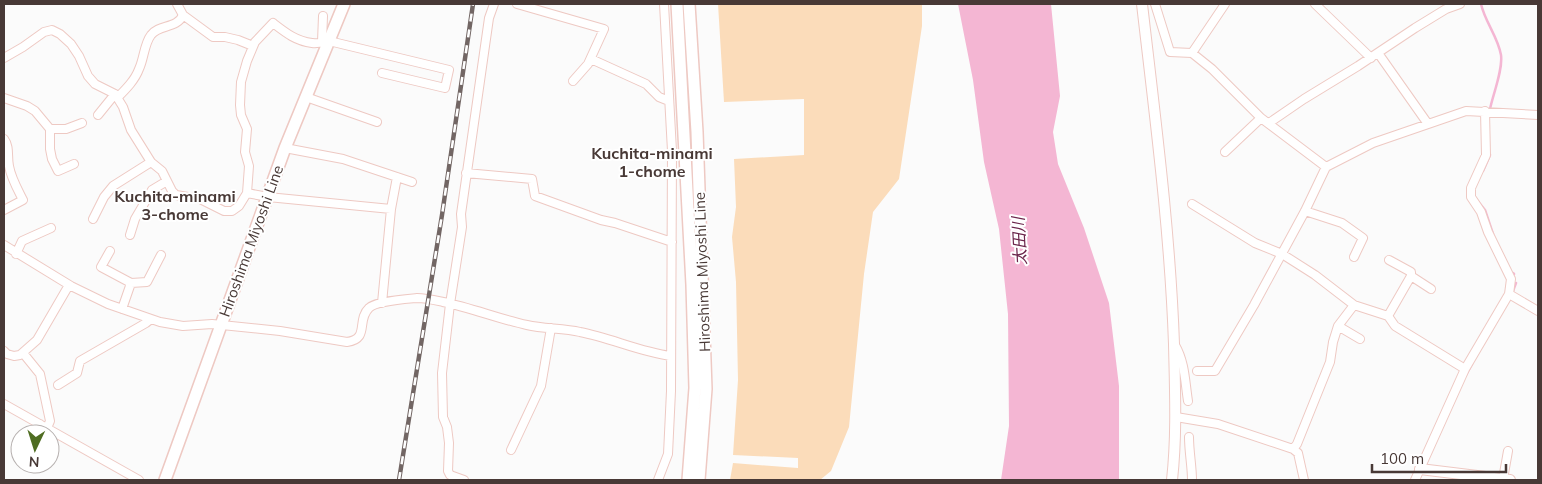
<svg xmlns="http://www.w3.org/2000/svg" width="1542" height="484" font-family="Mulish,'Noto Sans JP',sans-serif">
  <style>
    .green { fill: #fbdcba }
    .water { fill: #f4b6d3 }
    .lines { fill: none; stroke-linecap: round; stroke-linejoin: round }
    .stream { stroke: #f4b6d3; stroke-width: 2.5 }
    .street-casing { stroke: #eec9c3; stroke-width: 10 }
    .secondary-casing { stroke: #eec9c3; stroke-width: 12 }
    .primary-casing { stroke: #eec9c3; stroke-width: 14 }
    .street { stroke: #fff; stroke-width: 8 }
    .secondary { stroke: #fff; stroke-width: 10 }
    .primary { stroke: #fff; stroke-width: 11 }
    .rail-casing { stroke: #726664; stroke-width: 4.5 }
    .rail { stroke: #fff; stroke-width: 2.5; stroke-dasharray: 8; stroke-linecap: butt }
    .labels { text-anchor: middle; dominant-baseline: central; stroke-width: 4; stroke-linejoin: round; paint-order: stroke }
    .street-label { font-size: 15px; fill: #483936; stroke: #fff }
    .neighbourhood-label { font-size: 16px; font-weight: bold; fill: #483936; stroke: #fff }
    .water-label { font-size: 16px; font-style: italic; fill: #6b254b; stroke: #fff }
  </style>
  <rect width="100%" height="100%" fill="#fbfbfb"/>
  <!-- green -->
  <path class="green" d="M 718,4 L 922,4 L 922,26 L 899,179 L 873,212 L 864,274 L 849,427 L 831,471 L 820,480 L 730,480 L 733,463 L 798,468 L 798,458 L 733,455 L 738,380 L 736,282 L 732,237 L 736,207 L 734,159 L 804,155 L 804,99 L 724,102 Z"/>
  <!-- water -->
  <path class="water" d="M 958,4 L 1051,4 L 1060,96 L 1053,132 L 1058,164 L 1084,228 L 1109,303 L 1119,386 L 1119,480 L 1001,480 L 1009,426 L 1008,314 L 999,229 L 984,162 L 973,80 Z"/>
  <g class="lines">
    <!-- stream -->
    <path class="stream" d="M 1481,4 C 1485,22 1498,37 1501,55 C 1503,70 1493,94 1490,109
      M 1483,171 L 1490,155
      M 1476,199 L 1485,210 L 1493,234
      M 1513,273 L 1514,274
      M 1513,291 L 1516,283
      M 1466,375 L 1472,364"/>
    <defs>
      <path id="street" d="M 517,4 L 604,29 L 588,64 L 573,81
        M 1155,4 L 1170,52 L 1192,53 L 1212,69 L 1261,118 L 1326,167
        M 1315,4 L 1371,58
        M 183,15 L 213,37 L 225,37 L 238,40 L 253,46
        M 329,41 L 449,70 L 445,88 L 382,73
        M 322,42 L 323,16
        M 1192,53 L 1225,4
        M 1378,53 L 1428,124
        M 4,58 L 23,47 L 44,32 L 52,30 L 60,34 L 71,44 L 79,56 L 88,76 L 95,84 L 115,94 L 123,107 L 131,130 L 151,162 L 162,171 L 172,191 L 176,195 L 200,199 L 224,211 L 232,211 L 239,206 L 247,193 L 249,166 L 245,152 L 247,129 L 241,115 L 240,105 L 241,82 L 247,61 L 255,42 L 273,23 C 286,33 296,41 312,43 C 319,44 322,41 328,44
        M 591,59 L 646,84 L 659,97 L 669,101
        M 118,97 C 126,89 135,80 139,69 C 144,59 144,44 151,35 C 159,24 177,29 183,15 L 177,4
        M 306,97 L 377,122
        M 4,98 L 27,106 L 35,111 L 50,129 L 50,149 L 52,159 L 58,171 L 74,164
        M 98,115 L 115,94
        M 1269,123 L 1304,99 L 1358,66 L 1415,28 L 1446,9 L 1460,4
        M 50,129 L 66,129 L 82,123
        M 4,139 C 10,147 7,157 9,166 C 11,178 18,190 23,200 L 4,210
        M 285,148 L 343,159 L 412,182
        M 1225,152 L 1261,118
        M 466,173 L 532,179 L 535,196 L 601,220 L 615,223 L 672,242
        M 247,193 L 268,197 L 391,209
        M 1192,204 L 1255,243 L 1282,254 L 1315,275 L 1354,305 L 1388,316 L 1395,326 L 1465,369
        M 1305,211 L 1342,223 L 1363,238 L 1354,257
        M 93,219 L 104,197 L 113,186 L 151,162
        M 130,235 L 135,219 L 152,190 L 167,181
        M 4,245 L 71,286 L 108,304 L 160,322 L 183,326 L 212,324 L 280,331 L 347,342 C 370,339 356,320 369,308 C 376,301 407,299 417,298 C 426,298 434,300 443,302 C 472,308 499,319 527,325 C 544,329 563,328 580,332 C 611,338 640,352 671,356
        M 110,251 L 101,267 L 131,283 L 147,282 L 161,255
        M 16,254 L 22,241 L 51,228
        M 1389,260 L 1411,272 L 1411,276 L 1431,289
        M 1509,294 L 1538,311
        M 382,303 L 391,209 L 397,177
        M 122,309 L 131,283
        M 1388,316 L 1411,276
        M 1338,326 L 1360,339
        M 1175,345 C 1185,362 1185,382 1188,401
        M 4,351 L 7,354 L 14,356 L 20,355 L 37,340 L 69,285
        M 23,353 L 40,374 L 50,421 L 47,428
        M 1197,371 L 1215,371 L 1254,305 L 1305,211 L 1326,167 L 1373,143 L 1466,111 L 1538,115
        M 58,385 L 77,373 L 80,361 L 146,323 L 151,319
        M 4,404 L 139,480
        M 1176,417 L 1218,424 L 1293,449 L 1298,453 L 1304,480
        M 34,434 L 40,424
        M 1189,437 C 1189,452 1192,466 1192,480
        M 1293,449 L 1297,444 L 1330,362 L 1333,342 L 1338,326 L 1354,305
        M 511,450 L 541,386 L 551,328
        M 1503,479 L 1508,451
        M 464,480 L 450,475 L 448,471 L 449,443 L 447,427 L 443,417 L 442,373 L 450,304 L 462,227 L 461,214 L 489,18 L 494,4
        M 658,480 L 668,454 L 671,391 L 672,151 L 664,4
        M 1415,480 L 1465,369 L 1509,294 L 1511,279 L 1488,232 L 1481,212 L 1471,197 L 1471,188 L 1486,155 L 1485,111"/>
      <path id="secondary" d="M 1142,4 C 1155,117 1170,230 1174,344 C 1175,390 1177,435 1172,480
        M 1420,469 L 1510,480"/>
      <path id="primary" d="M 677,4 L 692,285 L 695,388 L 688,480
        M 689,4 L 697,132 L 706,389 L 699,480
        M 165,480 L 285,148 L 344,4"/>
    </defs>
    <!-- street casing -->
    <use href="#street" class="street-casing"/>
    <!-- secondary casing -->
    <use href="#secondary" class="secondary-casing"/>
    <!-- primary casing -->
    <use href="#primary" class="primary-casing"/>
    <!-- street -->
    <use href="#street" class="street"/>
    <!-- secondary -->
    <use href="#secondary" class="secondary"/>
    <!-- primary -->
    <use href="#primary" class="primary"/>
    <defs>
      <path id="rail" d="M 399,480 L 442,215 L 473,4"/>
    </defs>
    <!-- rail casing -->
    <use href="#rail" class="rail-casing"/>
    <!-- rail -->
    <use href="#rail" class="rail"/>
  </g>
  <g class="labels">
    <!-- street labels -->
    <g class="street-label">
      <text transform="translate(251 241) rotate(-70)">Hiroshima Miyoshi Line</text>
      <text transform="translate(702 272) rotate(-92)">Hiroshima Miyoshi Line</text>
    </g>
    <!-- neighbourhood labels -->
    <g class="neighbourhood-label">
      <text x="652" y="153">Kuchita-minami<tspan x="652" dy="18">1-chome</tspan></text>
      <text x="175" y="196">Kuchita-minami<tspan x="175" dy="18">3-chome</tspan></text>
    </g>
    <!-- water labels -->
    <g class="water-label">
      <text transform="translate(1019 241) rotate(-93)">太田川</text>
    </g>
  </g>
  <!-- border -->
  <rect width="1542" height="484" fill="none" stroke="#483936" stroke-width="10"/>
  <!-- north arrow -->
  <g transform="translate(35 449) rotate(184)"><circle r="24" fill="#ffffff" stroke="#b6b0af"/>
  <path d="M0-4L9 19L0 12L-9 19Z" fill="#4f6d22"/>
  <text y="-8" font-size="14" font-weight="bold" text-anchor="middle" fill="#483936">N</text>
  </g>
  <!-- scale -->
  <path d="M1372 464v8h134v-8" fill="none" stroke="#483936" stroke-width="2.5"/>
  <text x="1380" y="464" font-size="15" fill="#483936" stroke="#ffffff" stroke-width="4" paint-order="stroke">100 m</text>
</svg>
